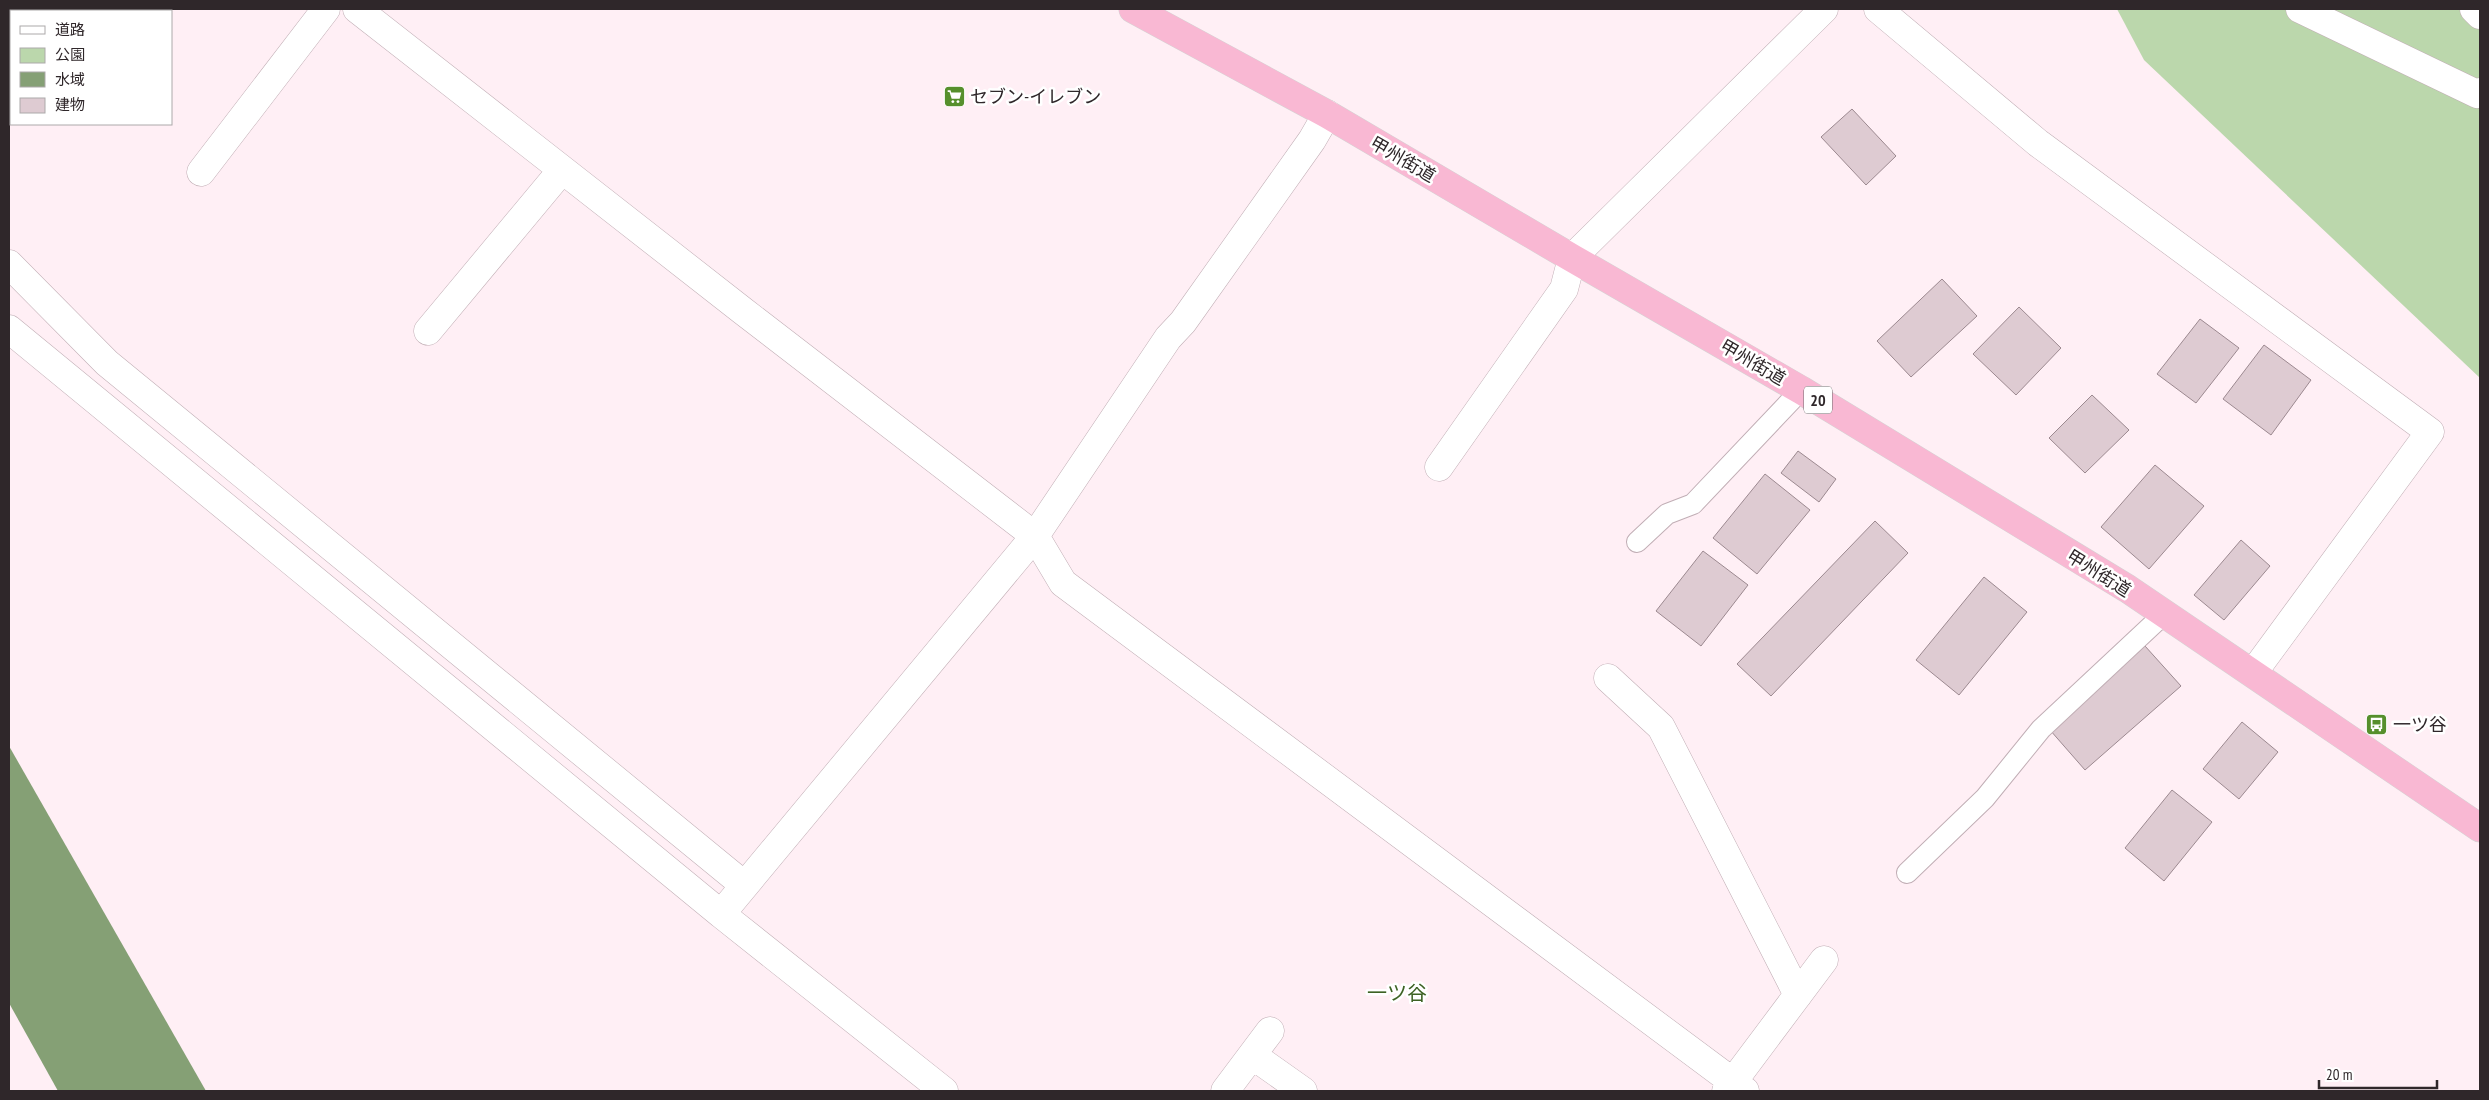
<svg xmlns="http://www.w3.org/2000/svg" width="2489" height="1100" font-family="'PT Sans Narrow','Noto Sans JP',sans-serif">
  <style>
    .green { fill: #bbd7ac }
    .water { fill: #85a075 }
    .building { fill: #decbd2; stroke: #9c8990 }
    .lines { fill: none; stroke-linecap: round; stroke-linejoin: round }
    .lane-casing { stroke: #c1aeb5; stroke-width: 22 }
    .street-casing { stroke: #c1aeb5; stroke-width: 29 }
    .highway-casing { stroke: #d5d4d4; stroke-width: 29 }
    .lane { stroke: #fff; stroke-width: 20 }
    .street { stroke: #fff; stroke-width: 28 }
    .highway { stroke: #f9b8d3; stroke-width: 28 }
    .labels { text-anchor: middle; dominant-baseline: central; stroke-width: 5; stroke-linejoin: round; paint-order: stroke }
    .shield { fill: #fff; stroke: #6d686a; stroke-width: 1 }
    .shield-label { font-size: 16px; font-weight: bold; fill: #2f272a }
    .poi-label { font-size: 18px; fill: #2f272a; stroke: #fff; text-anchor: start }
    .street-label { font-size: 18px; fill: #2f272a; stroke: #fff }
    .quarter-label { font-size: 20px; fill: #3d6224; stroke: #fff }
  </style>
  <rect width="100%" height="100%" fill="#ffeff5"/>
  <!-- green -->
  <path class="green" d="M 2117,9 L 2480,9 L 2480,378 L 2144,60 Z"/>
  <!-- water -->
  <path class="water" d="M 9,746 L 206,1091 L 58,1091 L 9,1003 Z"/>
  <!-- building -->
  <path class="building" d="M 1852,109 L 1896,156 L 1866,185 L 1821,137 Z
    M 1942,279 L 1977,316 L 1911,377 L 1877,341 Z
    M 2019,307 L 2061,348 L 2016,395 L 1973,354 Z
    M 2200,319 L 2239,348 L 2196,403 L 2157,374 Z
    M 2264,345 L 2311,380 L 2271,435 L 2223,399 Z
    M 2092,395 L 2129,430 L 2085,473 L 2049,438 Z
    M 1798,451 L 1836,479 L 1819,502 L 1781,473 Z
    M 2155,465 L 2204,506 L 2149,569 L 2101,527 Z
    M 1765,474 L 1810,510 L 1757,574 L 1713,538 Z
    M 1875,521 L 1908,553 L 1771,696 L 1737,664 Z
    M 2241,540 L 2270,566 L 2224,620 L 2194,595 Z
    M 1703,551 L 1748,585 L 1701,646 L 1656,611 Z
    M 1984,577 L 2027,612 L 1959,695 L 1916,660 Z
    M 2145,646 L 2181,686 L 2085,770 L 2050,730 Z
    M 2242,722 L 2278,752 L 2239,799 L 2203,769 Z
    M 2172,790 L 2212,822 L 2164,881 L 2125,848 Z"/>
  <g class="lines">
    <defs>
      <path id="lane" d="M 1637,542 L 1667,514 L 1693,504 L 1801,390
        M 1907,873 L 1985,798 L 2041,729 L 2163,615"/>
      <path id="street" d="M 357,9 L 743,311 L 1035,536 L 1063,583 L 1745,1091
        M 1878,9 L 2038,143 L 2430,432 L 2253,673
        M 2300,9 L 2477,94 L 2480,92
        M 2474,9 L 2480,15
        M 201,172 L 326,9
        M 9,264 L 107,363 L 744,885
        M 9,329 L 721,914 L 1035,536 L 1168,338 L 1183,322 L 1312,140 L 1327,114
        M 428,331 L 562,170
        M 1439,467 L 1564,289 L 1572,258 L 1824,9
        M 1608,678 L 1661,727 L 1798,995
        M 721,914 L 944,1091
        M 1252,1055 L 1303,1091
        M 1225,1091 L 1270,1031
        M 1726,1091 L 1824,960"/>
      <path id="highway" d="M 1133,9 L 1327,114 L 1572,258 L 1801,390 L 2128,589 L 2480,828"/>
    </defs>
    <!-- lane casing -->
    <use href="#lane" class="lane-casing"/>
    <!-- street casing -->
    <use href="#street" class="street-casing"/>
    <!-- highway casing -->
    <use href="#highway" class="highway-casing"/>
    <!-- lane -->
    <use href="#lane" class="lane"/>
    <!-- street -->
    <use href="#street" class="street"/>
    <!-- highway -->
    <use href="#highway" class="highway"/>
  </g>
  <!-- icons -->
  <defs>
    <symbol id="supermarket-square" viewBox="-11 -11 22 22"><rect x="-9" y="-9" width="18" height="18" rx="4" fill="#568f2c" stroke="#fff"/><path d="M-6-5.5h2.5l.6 2H6L4.5 2H-2.5L-4.4-4H-6ZM-1.5 3.2a1.3 1.3 0 1 0 .1 0ZM3 3.2a1.3 1.3 0 1 0 .1 0Z" fill="#fff"/></symbol>
    <symbol id="bus-square" viewBox="-11 -11 22 22"><rect x="-9" y="-9" width="18" height="18" rx="4" fill="#568f2c" stroke="#fff"/><path d="M-5-6H5V4H4V6H2V4H-2V6H-4V4H-5ZM-3.5-4V0h7V-4ZM-3.5 1.2v1.5H-2V1.2ZM2 1.2v1.5H3.5V1.2Z" fill="#fff"/></symbol>
  </defs>
  <g fill-rule="evenodd">
    <use href="#supermarket-square" x="942" y="84" width="25" height="25"/>
    <use href="#bus-square" x="2364" y="712" width="25" height="25"/>
  </g>
  <g class="labels">
    <!-- shield labels -->
    <rect class="shield" x="1804" y="386.5" width="28" height="27" rx="4"/>
    <g class="shield-label">
      <text x="1818" y="400">20</text>
    </g>
    <!-- poi labels -->
    <g class="poi-label">
      <text x="970" y="96">セブン-イレブン</text>
      <text x="2393" y="724">一ツ谷</text>
    </g>
    <!-- street labels -->
    <g class="street-label">
      <text transform="translate(1403 159) rotate(30)">甲州街道</text>
      <text transform="translate(1753 362) rotate(30)">甲州街道</text>
      <text transform="translate(2099 573) rotate(32)">甲州街道</text>
    </g>
    <!-- quarter labels -->
    <g class="quarter-label">
      <text x="1397" y="993">一ツ谷</text>
    </g>
  </g>
  <!-- border -->
  <rect width="2489" height="1100" fill="none" stroke="#2f272a" stroke-width="20"/>
  <!-- legend -->
  <rect x="10" y="10" width="162" height="115" fill="#ffffff" stroke="#aca9aa"/>
  <rect x="20" y="26" width="25" height="8" fill="#ffffff" stroke="#aca9aa"/>
  <text x="55" y="35" font-size="15" fill="#2f272a">道路</text>
  <rect x="20" y="48" width="25" height="15" fill="#bbd7ac" stroke="#aca9aa"/>
  <text x="55" y="60" font-size="15" fill="#2f272a">公園</text>
  <rect x="20" y="72" width="25" height="15" fill="#85a075" stroke="#aca9aa"/>
  <text x="55" y="85" font-size="15" fill="#2f272a">水域</text>
  <rect x="20" y="98" width="25" height="15" fill="#decbd2" stroke="#aca9aa"/>
  <text x="55" y="110" font-size="15" fill="#2f272a">建物</text>
  <!-- scale -->
  <path d="M2319 1080v8h118v-8" fill="none" stroke="#2f272a" stroke-width="2.5"/>
  <text x="2326" y="1080" font-size="15" fill="#2f272a" stroke="#ffffff" stroke-width="4" paint-order="stroke">20 m</text>
</svg>
